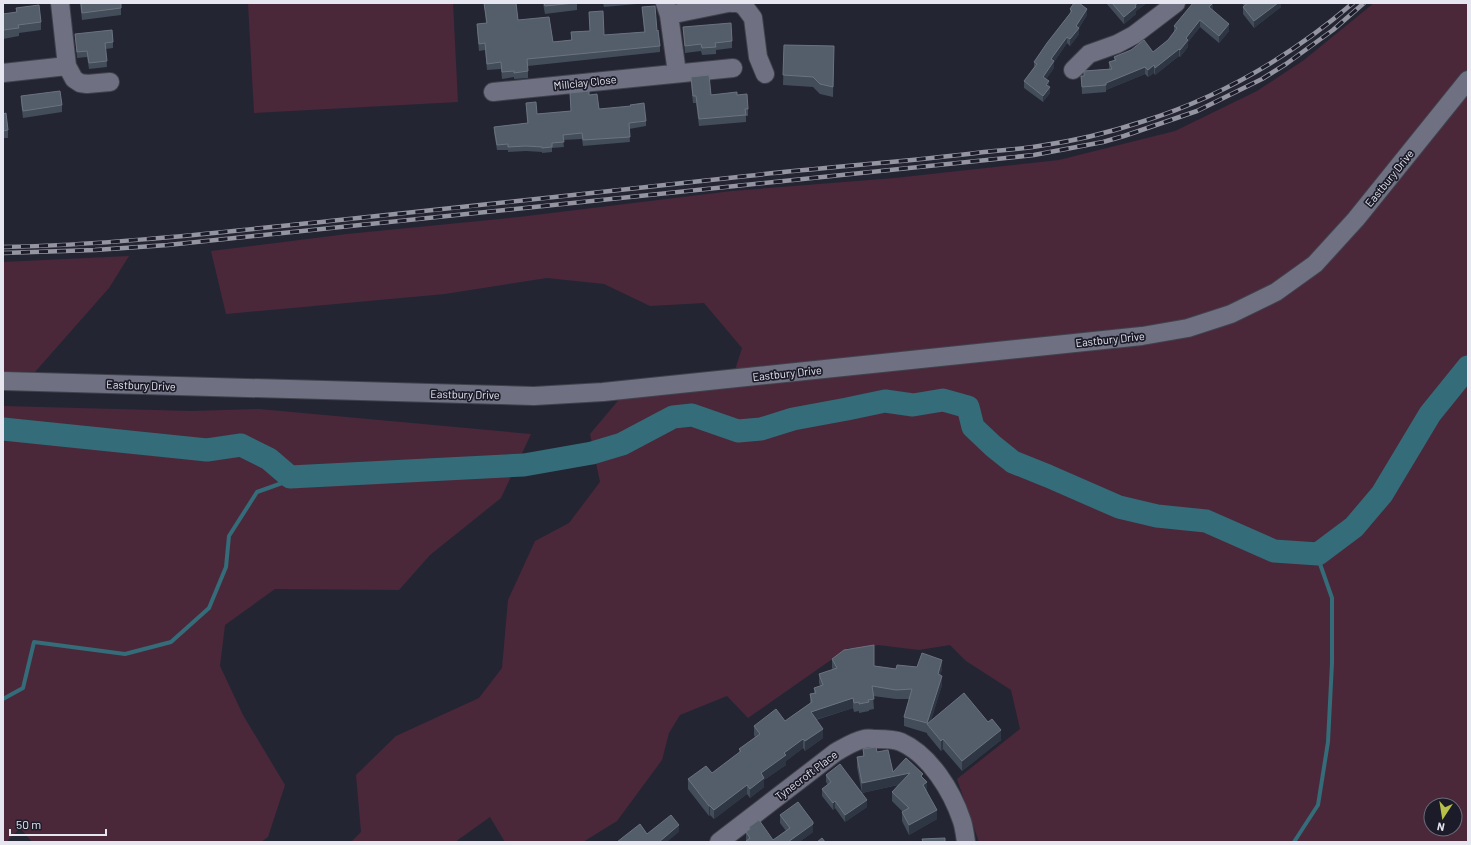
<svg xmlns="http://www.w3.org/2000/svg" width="1471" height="845" font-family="Barlow,sans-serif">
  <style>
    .green { fill: #4a2839; fill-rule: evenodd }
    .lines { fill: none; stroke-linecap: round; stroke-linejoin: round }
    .stream { stroke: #346c79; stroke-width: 4 }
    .river { stroke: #346c79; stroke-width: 23 }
    .minor-casing { stroke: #41424d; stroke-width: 20 }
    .minor { stroke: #6f7081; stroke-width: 18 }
    .rail-casing { stroke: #9495a1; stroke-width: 4.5 }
    .rail { stroke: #1b1b29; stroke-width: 3; stroke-dasharray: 9; stroke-linecap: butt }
    .wall { fill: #424d59 }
    .shaded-wall { fill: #2f3643 }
    .building { fill: #545e6a; stroke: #6a737f }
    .labels { text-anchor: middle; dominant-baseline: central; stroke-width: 3.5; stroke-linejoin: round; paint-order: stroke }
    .street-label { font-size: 11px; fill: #e5e6f0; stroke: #1b1b29 }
  </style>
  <rect width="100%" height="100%" fill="#242533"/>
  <!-- green -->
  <path class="green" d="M 248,3 L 453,3 L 458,102 L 254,113 Z
    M 1374,3 L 1468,3 L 1468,842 L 979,842 L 957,779 L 1020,729 L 1011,690 L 966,661 L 950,645 L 919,650 L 878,645 L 867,648 L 848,648 L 748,718 L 727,696 L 680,715 L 669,733 L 662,760 L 617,821 L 583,842 L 537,842 L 537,841 L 505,842 L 490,817 L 455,842 L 351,842 L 361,832 L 356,775 L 396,736 L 479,698 L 502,668 L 508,600 L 535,541 L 569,523 L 600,482 L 590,434 L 622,396 L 730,386 L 742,348 L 704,303 L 650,306 L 604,284 L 547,278 L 445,294 L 226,314 L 211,251 L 347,234 L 519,217 L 732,191 L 895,178 L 1059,160 L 1175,131 L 1257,91 L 1304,60 ZM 1431,805 L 1455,805 L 1455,829 L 1431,829 Z
    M 129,256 L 109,288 L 35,372 L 3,371 L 3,262 Z
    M 3,406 L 192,411 L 259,409 L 531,434 L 501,498 L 430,555 L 399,590 L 275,589 L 225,625 L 220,666 L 243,715 L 285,785 L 268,837 L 261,842 L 32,842 L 20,828 L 6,842 L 3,842 Z"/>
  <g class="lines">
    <!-- stream -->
    <path class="stream" d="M 3,699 L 23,688 L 34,642 L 125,654 L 171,642 L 209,608 L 226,567 L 229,536 L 257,492 L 285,482 L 290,477
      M 1294,842 L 1318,805 L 1328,742 L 1332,663 L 1332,598 L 1319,561 L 1318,554"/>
    <!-- river -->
    <path class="river" d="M 3,429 L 207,450 L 241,445 L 269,459 L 290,477 L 524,465 L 592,453 L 622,444 L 673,417 L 692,415 L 738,431 L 761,429 L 793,419 L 847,409 L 885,401 L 913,405 L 943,400 L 968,407 L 973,427 L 993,446 L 1013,462 L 1048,476 L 1119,507 L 1157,516 L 1206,521 L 1274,551 L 1318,554 L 1354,527 L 1382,494 L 1430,414 L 1468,367"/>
    <defs>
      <path id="minor" d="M 60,3 L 67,66 L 74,79 L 80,83 L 87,84 L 110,82
        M 665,3 L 669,15 L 677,73
        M 731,3 L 738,3 L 744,6 L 753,18 L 758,57 L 765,74
        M 669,15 L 728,3
        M 1073,70 L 1089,54 L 1117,44 L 1134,35 L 1176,3
        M 3,73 L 67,66
        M 493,92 L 733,68
        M 3,381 L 534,396 L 603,392 L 1142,336 L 1188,328 L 1231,314 L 1276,292 L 1315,264 L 1356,219 L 1468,80
        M 719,842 L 836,752 C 845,747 854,741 864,739 C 868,738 872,739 876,739 C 884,739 894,739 901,742 C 930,755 952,791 962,821 C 964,827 965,835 966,842"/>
    </defs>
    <!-- minor casing -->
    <use href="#minor" class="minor-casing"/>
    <!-- minor -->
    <use href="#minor" class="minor"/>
    <defs>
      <path id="rail" d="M 3,247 C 112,245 222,232 330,221 C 469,207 608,191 747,176 C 826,167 905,162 984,152 C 1002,150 1021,149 1039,146 C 1074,141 1108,133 1141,122 C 1219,98 1291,56 1353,3
        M 3,253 L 95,250 L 168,245 L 1034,155 L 1103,142 L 1124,136 L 1197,111 L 1262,79 L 1286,64 L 1333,30 L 1364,3"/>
    </defs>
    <!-- rail casing -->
    <use href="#rail" class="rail-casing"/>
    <!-- rail -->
    <use href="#rail" class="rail"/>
  </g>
  <!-- wall -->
  <path class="wall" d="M 80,3 L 121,3 L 121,15 L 82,20 Z
    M 484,3 L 516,3 L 518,20 L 553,42 L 571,40 L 571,32 L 590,31 L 589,12 L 604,35 L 644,32 L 642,7 L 657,31 L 660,46 L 660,52 L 528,66 L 528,78 L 514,79 L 514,77 L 502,79 L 501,69 L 487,70 L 485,50 L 479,51 L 477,31 L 477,24 L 486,23 Z
    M 543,3 L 577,3 L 577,10 L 545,14 Z
    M 603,3 L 637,3 L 637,4 L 604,7 Z
    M 1106,3 L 1147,3 L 1136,11 L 1136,14 L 1124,24 Z
    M 1242,3 L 1281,3 L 1281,7 L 1254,28 L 1243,14 L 1243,7 L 1244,6 Z
    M 16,8 L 41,22 L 41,30 L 19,33 L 19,36 L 3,39 L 3,14 L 16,12 Z
    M 1070,9 L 1087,15 L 1079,28 L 1079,34 L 1070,46 L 1067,43 L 1054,62 L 1054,68 L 1046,79 L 1049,87 L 1050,93 L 1043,102 L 1024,88 L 1024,81 L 1034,67 L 1034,62 L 1070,13 Z
    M 1213,10 L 1229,31 L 1219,43 L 1200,27 L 1188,42 L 1188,47 L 1180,57 L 1179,56 L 1155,75 L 1154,73 L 1148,77 L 1145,74 L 1106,90 L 1106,92 L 1082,94 L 1081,76 L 1084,76 L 1084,71 L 1109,69 L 1109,62 L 1114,60 L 1114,57 L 1153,52 L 1168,40 L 1174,32 L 1174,26 Z
    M 683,27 L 732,41 L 732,48 L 716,50 L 716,54 L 702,55 L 701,51 L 685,53 Z
    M 75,34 L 113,42 L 113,48 L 106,49 L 107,67 L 89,69 L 87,57 L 77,58 Z
    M 784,45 L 834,46 L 833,97 L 820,94 L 813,87 L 783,85 Z
    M 691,77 L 711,95 L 737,95 L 748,109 L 748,116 L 746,116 L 746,122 L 699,126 L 696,103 L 693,103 L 691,84 Z
    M 570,93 L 589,95 L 599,109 L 646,121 L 646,126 L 629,129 L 630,142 L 583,146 L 582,139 L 563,140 L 564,147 L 552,148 L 552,152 L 542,153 L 542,152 L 526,151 L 508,152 L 508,150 L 497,150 L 494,132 L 494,127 L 527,123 L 526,103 L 537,114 L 571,111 Z
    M 21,96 L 62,105 L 62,112 L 23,118 L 21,103 Z
    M 3,114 L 8,130 L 8,138 L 3,138 Z
    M 832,659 L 896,669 L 917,667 L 942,669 L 940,675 L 942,685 L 931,720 L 1001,740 L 962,771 L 943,749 L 941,751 L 927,734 L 927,733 L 904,726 L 904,717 L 910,699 L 896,699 L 873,696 L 874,709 L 869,710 L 869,711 L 859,713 L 859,711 L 854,712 L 853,708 L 816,720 L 823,738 L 805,751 L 803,748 L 786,761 L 786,765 L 764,780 L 764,787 L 750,798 L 747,794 L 714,819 L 710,815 L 709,816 L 688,789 L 688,779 L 712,773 L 739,753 L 739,749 L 755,737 L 754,735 L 754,726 L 785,721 L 810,703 L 810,694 L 814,693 L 814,688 L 820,686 L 819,683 L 819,674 L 833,670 L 832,668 Z
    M 863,749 L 877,752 L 893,772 L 923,778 L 927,791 L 937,819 L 909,835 L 902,821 L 902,811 L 892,801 L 892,792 L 898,785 L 862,793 L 857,767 L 857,757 L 863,756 Z
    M 826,775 L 867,807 L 845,822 L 835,808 L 833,810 L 822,796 L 822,789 L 828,785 L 826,782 Z
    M 780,815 L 813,831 L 813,832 L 799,842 L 746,841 L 746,832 L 749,830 L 749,827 L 773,840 L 786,831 L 780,823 Z"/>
  <!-- shaded-wall -->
  <path class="shaded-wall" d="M 1138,3 L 1147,3 L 1136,11 L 1136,14 L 1124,24 L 1124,17 L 1135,5 Z
    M 1213,3 L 1213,11 L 1209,7 Z
    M 1278,3 L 1281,3 L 1281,7 L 1254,28 L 1254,21 Z
    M 1087,9 L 1087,15 L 1078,29 L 1079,28 L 1079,34 L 1070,46 L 1070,39 L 1076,26 Z
    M 1200,20 L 1200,27 L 1188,42 L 1188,47 L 1180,57 L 1180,50 L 1186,38 Z
    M 1229,24 L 1229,31 L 1219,43 L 1219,36 Z
    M 1067,37 L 1067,43 L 1054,62 L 1054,68 L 1043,83 L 1043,77 L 1051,59 Z
    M 1179,49 L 1179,56 L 1155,75 L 1155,68 Z
    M 1154,65 L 1154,73 L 1148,77 L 1148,70 Z
    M 1145,67 L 1145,74 L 1106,90 L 1106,83 Z
    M 1049,81 L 1049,87 L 1046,85 Z
    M 1050,87 L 1050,93 L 1043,102 L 1043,96 Z
    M 942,660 L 942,669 L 938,684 L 938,674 Z
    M 942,676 L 942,685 L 929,727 L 927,724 Z
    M 853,698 L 853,708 L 811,721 L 811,712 Z
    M 823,729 L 823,738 L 805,751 L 805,741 Z
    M 1001,730 L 1001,740 L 962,771 L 962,761 Z
    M 803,739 L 803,748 L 786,761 L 786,765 L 764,780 L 764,787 L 750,798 L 750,789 L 761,773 L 784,753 Z
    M 943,739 L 943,749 L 941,751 L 941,741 Z
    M 910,773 L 910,782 L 862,793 L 862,783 Z
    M 927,782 L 927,791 L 923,785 Z
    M 747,785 L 747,794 L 714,819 L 714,810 Z
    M 867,800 L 867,807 L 845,822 L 845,815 Z
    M 835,801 L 835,808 L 833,810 L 833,803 Z
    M 709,806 L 710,806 L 710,815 L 709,816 Z
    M 937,810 L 937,819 L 909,835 L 909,825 Z
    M 813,822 L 813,832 L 799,842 L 788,842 Z
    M 679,825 L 679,832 L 667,842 L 659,842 Z"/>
  <!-- building -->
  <path class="building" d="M 81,3 L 121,3 L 121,8 L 82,13 Z
    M 484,3 L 516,3 L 518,20 L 549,17 L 553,42 L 572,40 L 571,32 L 590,31 L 589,12 L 603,11 L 604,35 L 645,32 L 642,7 L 655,6 L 657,31 L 658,30 L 660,46 L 527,59 L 528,71 L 514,73 L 514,71 L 502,72 L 501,62 L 487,64 L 485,43 L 479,44 L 477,24 L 487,23 Z
    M 544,3 L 575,3 L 545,6 Z
    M 1074,3 L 1079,3 L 1087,9 L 1076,26 L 1079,28 L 1070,39 L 1067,37 L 1051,59 L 1054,61 L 1043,77 L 1049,81 L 1046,85 L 1050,87 L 1043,96 L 1024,81 L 1037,64 L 1034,62 L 1047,43 L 1072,11 L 1070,9 Z
    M 1112,3 L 1138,3 L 1135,5 L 1136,7 L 1124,17 Z
    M 1193,3 L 1213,3 L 1209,7 L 1229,24 L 1219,36 L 1200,20 L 1186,38 L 1188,40 L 1180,50 L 1179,49 L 1155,68 L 1154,65 L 1148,70 L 1145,67 L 1106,83 L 1106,85 L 1082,87 L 1081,76 L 1084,76 L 1084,71 L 1112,69 L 1109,62 L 1116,60 L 1114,57 L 1131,50 L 1144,40 L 1153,52 L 1168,40 L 1177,28 L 1174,26 Z
    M 1248,3 L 1278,3 L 1254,21 L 1243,7 Z
    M 39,5 L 41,22 L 18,25 L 19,28 L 3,30 L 3,14 L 17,12 L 16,8 Z
    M 731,23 L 732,41 L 715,43 L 716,47 L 702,48 L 701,44 L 685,46 L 683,27 Z
    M 112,30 L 113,42 L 105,43 L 107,61 L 89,63 L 87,51 L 77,52 L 75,34 Z
    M 784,45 L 834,46 L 833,87 L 820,84 L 813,77 L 783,75 Z
    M 709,75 L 711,95 L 737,92 L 737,95 L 747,94 L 748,109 L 745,109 L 746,115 L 699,119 L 696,96 L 693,96 L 691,77 Z
    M 60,91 L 62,105 L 23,111 L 21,96 Z
    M 589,91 L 589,95 L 597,94 L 599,109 L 631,106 L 630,105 L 644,103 L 646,121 L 629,123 L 630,137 L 583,140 L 582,133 L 563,135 L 564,142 L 552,143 L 552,147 L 542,148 L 542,147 L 526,146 L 508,147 L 508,144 L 497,145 L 494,127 L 528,123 L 526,103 L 536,102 L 537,114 L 571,111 L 570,93 Z
    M 6,113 L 8,130 L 3,131 L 3,114 Z
    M 874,645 L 874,666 L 896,669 L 897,665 L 917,667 L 922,653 L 942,660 L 938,674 L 942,676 L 927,723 L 904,717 L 912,689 L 896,690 L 872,686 L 874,699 L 868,700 L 869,702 L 859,704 L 859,702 L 854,703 L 853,698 L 811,712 L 823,729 L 805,741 L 803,739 L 784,753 L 786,755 L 761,773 L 764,778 L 750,789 L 747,785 L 714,810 L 710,806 L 709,806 L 688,779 L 706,766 L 712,773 L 741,751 L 739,749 L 760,734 L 754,726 L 776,709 L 785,721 L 812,702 L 810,694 L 816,693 L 814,688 L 823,685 L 819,674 L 837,668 L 832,659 L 844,650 Z
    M 964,693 L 988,722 L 992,719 L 1001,730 L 962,761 L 943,739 L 941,741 L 927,724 Z
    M 876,747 L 877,752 L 888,750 L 893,772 L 906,758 L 923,774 L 921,776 L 927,782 L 923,785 L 937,810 L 909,825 L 902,812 L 909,808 L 892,792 L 910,773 L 862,783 L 857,757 L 864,756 L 863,749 Z
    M 840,764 L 867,800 L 845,815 L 835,801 L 833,803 L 822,789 L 831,782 L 826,775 Z
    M 798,802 L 813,822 L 813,824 L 788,842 L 745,842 L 750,838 L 746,832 L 750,829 L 749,827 L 759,820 L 773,840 L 790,828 L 780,815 Z
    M 671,815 L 679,825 L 659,842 L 617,842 L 640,824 L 647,834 Z
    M 822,838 L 825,842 L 817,842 Z
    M 945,838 L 945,842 L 923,842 L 922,839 Z"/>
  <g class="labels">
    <!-- street labels -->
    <g class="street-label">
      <text transform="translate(585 82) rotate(-6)">Millclay Close</text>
      <text transform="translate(1389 178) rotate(-51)">Eastbury Drive</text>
      <text transform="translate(1110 339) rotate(-6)">Eastbury Drive</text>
      <text transform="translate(787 373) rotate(-6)">Eastbury Drive</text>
      <text transform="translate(141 385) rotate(2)">Eastbury Drive</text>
      <text transform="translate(465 394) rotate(1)">Eastbury Drive</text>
      <text transform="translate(806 775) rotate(-37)">Tynecroft Place</text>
    </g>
  </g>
  <!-- border -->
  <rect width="1471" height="845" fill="none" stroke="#e5e6f0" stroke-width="8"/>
  <!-- north arrow -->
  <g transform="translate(1443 817) rotate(192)"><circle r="19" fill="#1b1b29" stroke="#6c6c79"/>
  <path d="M0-3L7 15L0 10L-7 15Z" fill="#b8c147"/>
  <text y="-6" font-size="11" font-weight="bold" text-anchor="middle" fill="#e5e6f0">N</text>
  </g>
  <!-- scale -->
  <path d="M10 829v6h96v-6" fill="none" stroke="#e5e6f0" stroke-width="2"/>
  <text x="16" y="829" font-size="12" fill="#e5e6f0" stroke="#1b1b29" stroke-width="3" paint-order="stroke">50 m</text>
</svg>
